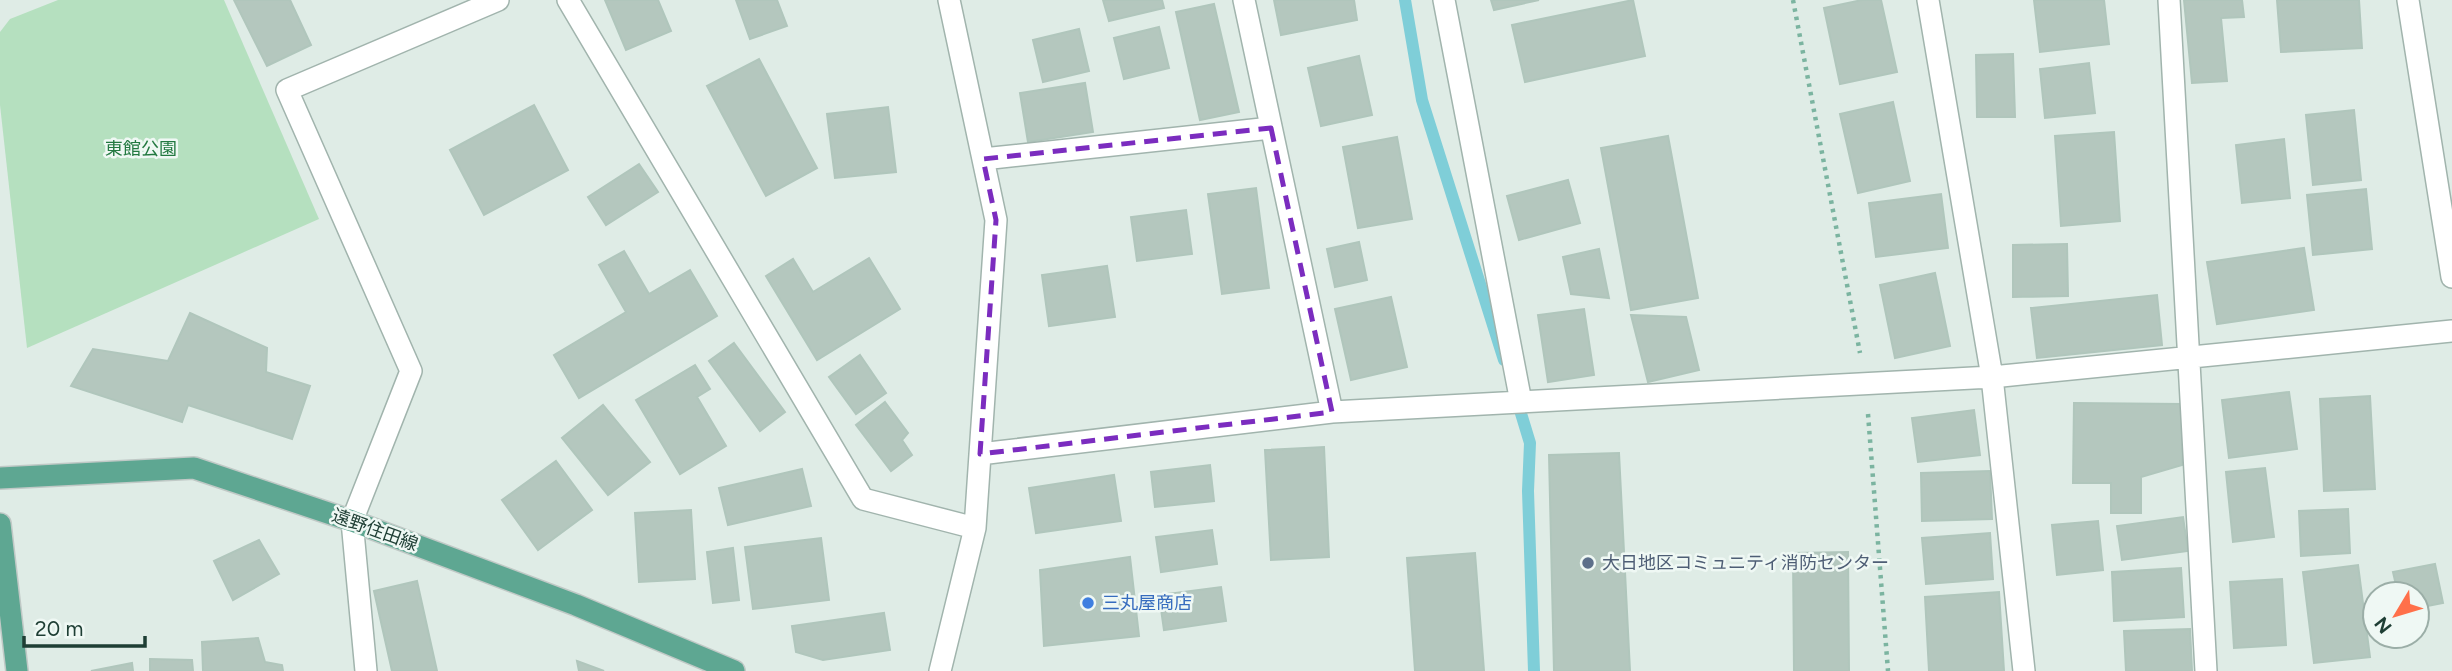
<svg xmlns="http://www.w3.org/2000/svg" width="2452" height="671" font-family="Figtree,'Noto Sans JP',sans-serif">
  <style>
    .green { fill: #b5e0bf }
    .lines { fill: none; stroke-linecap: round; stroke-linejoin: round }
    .stream { stroke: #7fced8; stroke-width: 12 }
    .building { fill: #b4c7be; stroke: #b0c6bc; stroke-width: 2 }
    .minor-casing { stroke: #a1b4ad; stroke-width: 24 }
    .major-casing { stroke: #c0c9c6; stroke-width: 24 }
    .path { stroke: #7bb4a0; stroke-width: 4.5; stroke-dasharray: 3.5 5; stroke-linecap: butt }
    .minor { stroke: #fff; stroke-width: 21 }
    .major { stroke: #5ea792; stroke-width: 21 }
    .marked { fill: none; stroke: #7b2cbf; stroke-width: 5; stroke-dasharray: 14 9; stroke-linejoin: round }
    .service-dot { fill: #5c6f8a; stroke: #eff8f4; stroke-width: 2.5 }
    .shop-dot { fill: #3f7fe0; stroke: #eff8f4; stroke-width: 2.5 }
    .labels { text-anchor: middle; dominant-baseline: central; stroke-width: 5; stroke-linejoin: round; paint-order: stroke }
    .park-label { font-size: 18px; fill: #237941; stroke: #eff8f4 }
    .street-label { font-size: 18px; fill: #1e3e34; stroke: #eff8f4 }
    .service-label { font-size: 18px; fill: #4e5e75; stroke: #eff8f4; text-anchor: start }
    .shop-label { font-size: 18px; fill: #366cbe; stroke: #eff8f4; text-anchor: start }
  </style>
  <rect width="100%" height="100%" fill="#dfece6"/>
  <!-- green -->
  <path class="green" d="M 58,0 L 224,0 L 319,219 L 27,348 L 0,105 L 0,32 L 10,19 Z"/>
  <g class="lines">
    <!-- stream -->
    <path class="stream" d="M 1405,0 L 1422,100 L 1504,360
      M 1516,397 L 1530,443 L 1528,491 L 1534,671"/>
  </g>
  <!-- building -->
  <path class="building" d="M 234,0 L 290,0 L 311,45 L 267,66 Z
    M 605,0 L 658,0 L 671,31 L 626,50 Z
    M 736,0 L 777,0 L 787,26 L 750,39 Z
    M 1103,0 L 1162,0 L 1164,8 L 1109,21 Z
    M 1274,0 L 1354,0 L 1357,20 L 1281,35 Z
    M 1491,0 L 1539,0 L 1494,10 Z
    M 1633,0 L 1645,56 L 1525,82 L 1512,25 Z
    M 1862,0 L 1881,0 L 1897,72 L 1840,84 L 1824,8 Z
    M 2034,0 L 2104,0 L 2109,44 L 2040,52 Z
    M 2184,0 L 2242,0 L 2244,17 L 2221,18 L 2227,81 L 2192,83 Z
    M 2277,0 L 2359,0 L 2362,48 L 2281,52 Z
    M 1214,4 L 1239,112 L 1200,120 L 1176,12 Z
    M 1159,27 L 1169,68 L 1124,79 L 1114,38 Z
    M 1079,29 L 1089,71 L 1043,82 L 1033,40 Z
    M 2013,54 L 2015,117 L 1977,117 L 1976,55 Z
    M 1359,56 L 1372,115 L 1321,126 L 1308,68 Z
    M 759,59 L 817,168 L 766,196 L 707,86 Z
    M 2089,63 L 2095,113 L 2045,118 L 2040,69 Z
    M 1085,83 L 1093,132 L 1028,142 L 1020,93 Z
    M 1893,102 L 1910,181 L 1858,193 L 1840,114 Z
    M 534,105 L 568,170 L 484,215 L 450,150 Z
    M 888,107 L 896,172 L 835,178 L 827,114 Z
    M 2354,110 L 2361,180 L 2313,185 L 2306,115 Z
    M 2114,132 L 2120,221 L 2061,226 L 2055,136 Z
    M 1668,136 L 1698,298 L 1631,310 L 1601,148 Z
    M 1397,137 L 1412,219 L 1358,228 L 1343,147 Z
    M 2284,139 L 2290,198 L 2242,203 L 2236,145 Z
    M 639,164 L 658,192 L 606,225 L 588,197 Z
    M 1568,180 L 1580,223 L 1519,240 L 1507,196 Z
    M 1256,188 L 1269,288 L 1222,294 L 1208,194 Z
    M 2366,189 L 2372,249 L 2313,255 L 2307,195 Z
    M 1941,194 L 1948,248 L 1876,257 L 1869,203 Z
    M 1186,210 L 1192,254 L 1137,261 L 1131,217 Z
    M 1359,242 L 1367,280 L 1335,287 L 1327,249 Z
    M 2067,244 L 2068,296 L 2013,297 L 2013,245 Z
    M 2304,248 L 2314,310 L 2217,324 L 2207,262 Z
    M 1599,249 L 1609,298 L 1571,294 L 1563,257 Z
    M 624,251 L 649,294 L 690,270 L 717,316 L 579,398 L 554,355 L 626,312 L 599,265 Z
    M 869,258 L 900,309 L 817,360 L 766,276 L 793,259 L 813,292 Z
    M 1107,266 L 1115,317 L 1049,326 L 1042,275 Z
    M 1935,273 L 1950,346 L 1895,358 L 1880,285 Z
    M 2157,295 L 2162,345 L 2037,358 L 2031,308 Z
    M 1391,297 L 1407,367 L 1351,380 L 1335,309 Z
    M 1584,309 L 1594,375 L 1548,382 L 1538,315 Z
    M 190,313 L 267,348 L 266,372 L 310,386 L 292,439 L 188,405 L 182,422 L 71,386 L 93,349 L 168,361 Z
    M 1631,315 L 1686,317 L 1699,370 L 1648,382 Z
    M 734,343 L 785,412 L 760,431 L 709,361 Z
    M 860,355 L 886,393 L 856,414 L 829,377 Z
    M 695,365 L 710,389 L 697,397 L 726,446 L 680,474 L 636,400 Z
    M 2289,392 L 2297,449 L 2229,458 L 2222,400 Z
    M 2370,396 L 2375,489 L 2324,491 L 2320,399 Z
    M 885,402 L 908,433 L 902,440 L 912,455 L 891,471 L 856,425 Z
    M 2074,403 L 2182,404 L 2182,465 L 2141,477 L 2141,513 L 2111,513 L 2111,483 L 2073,483 Z
    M 603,405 L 650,462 L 608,495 L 562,438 Z
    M 1974,410 L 1980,455 L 1918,462 L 1912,418 Z
    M 1324,447 L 1329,557 L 1271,560 L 1265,450 Z
    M 1619,453 L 1630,671 L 1554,671 L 1549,455 Z
    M 556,461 L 592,510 L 538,550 L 502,500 Z
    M 1210,465 L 1214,501 L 1155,507 L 1151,472 Z
    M 2265,468 L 2274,537 L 2233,542 L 2226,472 Z
    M 802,469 L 811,506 L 728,525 L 719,488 Z
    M 1990,471 L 1992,519 L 1922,521 L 1921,473 Z
    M 1114,475 L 1121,521 L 1036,533 L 1029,488 Z
    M 2348,509 L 2350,553 L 2301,556 L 2299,511 Z
    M 691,510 L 695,579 L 639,582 L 635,513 Z
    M 2183,517 L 2188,551 L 2122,560 L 2117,526 Z
    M 2098,521 L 2103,570 L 2057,575 L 2052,525 Z
    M 1212,530 L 1217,564 L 1161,572 L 1156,537 Z
    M 1990,533 L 1993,579 L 1926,584 L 1922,538 Z
    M 821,538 L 829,600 L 753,609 L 745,547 Z
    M 259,540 L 279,574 L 233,600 L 214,561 Z
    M 733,548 L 739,600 L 713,603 L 707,552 Z
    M 1848,552 L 1849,671 L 1794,671 L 1793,553 Z
    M 1475,553 L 1484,671 L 1415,671 L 1407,558 Z
    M 1130,557 L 1139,636 L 1044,646 L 1040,570 Z
    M 2435,564 L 2443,603 L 2417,608 L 2417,594 L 2398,594 L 2393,572 Z
    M 2358,565 L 2370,657 L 2314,663 L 2303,572 Z
    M 2181,568 L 2184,617 L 2114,621 L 2112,572 Z
    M 2282,579 L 2286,645 L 2234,648 L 2230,582 Z
    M 417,581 L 437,671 L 392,671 L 374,591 Z
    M 1221,587 L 1226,621 L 1164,630 L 1159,595 Z
    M 1999,592 L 2004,671 L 1929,671 L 1925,597 Z
    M 884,613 L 890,650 L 823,660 L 796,652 L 792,626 Z
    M 2190,629 L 2192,671 L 2126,671 L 2124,631 Z
    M 258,638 L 265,662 L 282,665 L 283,671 L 203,671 L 202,642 Z
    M 150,659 L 192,660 L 193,671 L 150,671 Z
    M 577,661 L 604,671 L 579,671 Z
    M 132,663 L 133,671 L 91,671 Z"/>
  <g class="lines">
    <defs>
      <path id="minor" d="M 568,0 L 863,499 L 975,528
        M 1244,0 L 1332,412 L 1992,377 L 2452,331
        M 1444,0 L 1521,402
        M 1928,0 L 1992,377 L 2024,671
        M 2169,0 L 2206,671
        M 2408,0 L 2452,277
        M 983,159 L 1271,128
        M 980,454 L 1332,412
        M 366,671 L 352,521 L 411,371 L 287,90 L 498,0
        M 940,671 L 975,528 L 996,220 L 949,0"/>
      <path id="major" d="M 0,478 L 194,468 L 352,521 L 576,605 L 734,671
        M 0,524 L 17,671"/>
    </defs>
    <!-- minor casing -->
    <use href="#minor" class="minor-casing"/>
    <!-- major casing -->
    <use href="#major" class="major-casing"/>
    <!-- path -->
    <path class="path" d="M 1793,0 L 1860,353
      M 1868,414 L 1888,671"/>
    <!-- minor -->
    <use href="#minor" class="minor"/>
    <!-- major -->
    <use href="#major" class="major"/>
  </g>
  <!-- marked area -->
  <path class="marked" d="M 1271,128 L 1332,412 L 980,454 L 996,220 L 983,159 Z"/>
  <!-- markers -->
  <circle class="service-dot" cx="1588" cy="563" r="7"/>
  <circle class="shop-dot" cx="1088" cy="603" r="7"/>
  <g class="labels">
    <!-- park labels -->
    <g class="park-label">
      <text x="141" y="149">東館公園</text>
    </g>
    <!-- street labels -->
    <g class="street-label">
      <text transform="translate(375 530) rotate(20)">遠野住田線</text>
    </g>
    <!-- service labels -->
    <g class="service-label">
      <text x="1602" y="563">大日地区コミュニティ消防センター</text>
    </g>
    <!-- shop labels -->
    <g class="shop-label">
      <text x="1102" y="603">三丸屋商店</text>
    </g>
  </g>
  <!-- north arrow -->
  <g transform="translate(2396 615) rotate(232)"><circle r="33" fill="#eff8f4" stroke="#9baea7" stroke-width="2"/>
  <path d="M0-5L12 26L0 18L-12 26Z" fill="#ff704a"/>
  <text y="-10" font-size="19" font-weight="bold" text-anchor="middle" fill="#1e3e34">N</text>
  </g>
  <!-- scale -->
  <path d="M24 636v10h121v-10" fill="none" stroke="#1e3e34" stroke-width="3.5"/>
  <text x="35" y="636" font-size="21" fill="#1e3e34" stroke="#eff8f4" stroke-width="5" paint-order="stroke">20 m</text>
</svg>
